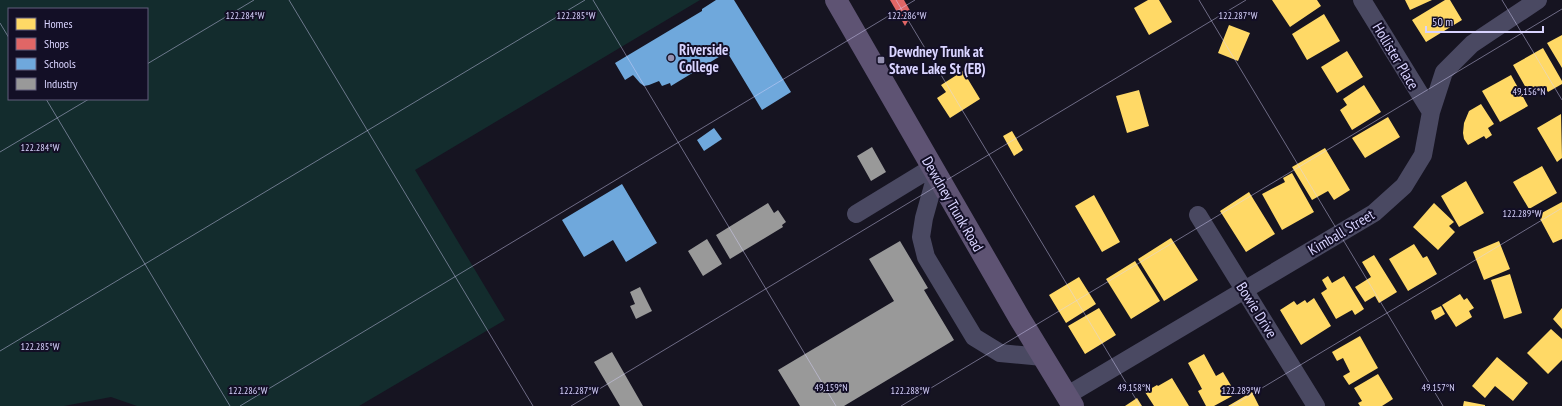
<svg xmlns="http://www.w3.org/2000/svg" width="1562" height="406" font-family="'PT Sans Narrow',sans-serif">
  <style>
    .green { fill: #132c2d; fill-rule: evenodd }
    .homes { fill: #ffd966 }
    .shops { fill: #e06666 }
    .schools { fill: #6fa8dc }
    .industry { fill: #999 }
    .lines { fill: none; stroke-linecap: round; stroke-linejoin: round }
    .minor { stroke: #4a4962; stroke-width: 18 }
    .major { stroke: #5e5373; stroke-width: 22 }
    .ticks { fill: none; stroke: #d9d4ff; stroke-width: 1; stroke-opacity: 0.45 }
    .poi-dot { fill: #9591b1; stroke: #130f26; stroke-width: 1.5 }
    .labels { text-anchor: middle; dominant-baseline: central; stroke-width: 4; stroke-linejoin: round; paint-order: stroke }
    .poi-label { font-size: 15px; font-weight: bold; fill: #d9d4ff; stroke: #130f26; text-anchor: start }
    .street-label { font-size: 15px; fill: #d9d4ff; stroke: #130f26 }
    .ticks-label { font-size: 10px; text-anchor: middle; fill: #d9d4ff; stroke: #130f26; stroke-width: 4; stroke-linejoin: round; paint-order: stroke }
  </style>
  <rect width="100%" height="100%" fill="#161421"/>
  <!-- green -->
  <path class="green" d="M 0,0 L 700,0 L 415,170 L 505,320 L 359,406 L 137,406 L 111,397 L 64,406 L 0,406 ZM 9,9 L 147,9 L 147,99 L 9,99 Z"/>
  <!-- homes -->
  <path class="homes" d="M 1148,0 L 1159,0 L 1172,22 L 1149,35 L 1134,8 Z
    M 1272,0 L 1317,0 L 1321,6 L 1290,27 Z
    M 1405,0 L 1432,0 L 1410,10 Z
    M 1445,0 L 1450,0 L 1462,20 L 1426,42 L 1412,20 Z
    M 1324,14 L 1340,41 L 1307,60 L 1292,34 Z
    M 1229,25 L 1250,33 L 1238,61 L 1218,53 Z
    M 1562,35 L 1562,68 L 1547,43 Z
    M 1543,48 L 1562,81 L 1562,84 L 1548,92 L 1545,87 L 1530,95 L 1513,65 Z
    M 1347,51 L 1363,77 L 1337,93 L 1321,67 Z
    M 963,71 L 980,99 L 950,118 L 937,98 L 946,92 L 941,85 Z
    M 1511,75 L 1528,106 L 1500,122 L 1482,91 Z
    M 1364,85 L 1381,112 L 1352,130 L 1340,110 L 1347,105 L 1343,99 Z
    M 1139,90 L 1149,126 L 1127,133 L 1116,96 Z
    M 1481,104 L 1494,124 L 1488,128 L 1492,135 L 1486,139 L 1484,136 L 1468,145 L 1464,139 L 1463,133 L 1464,123 L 1469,111 Z
    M 1561,114 L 1562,158 L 1557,162 L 1537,128 Z
    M 1388,117 L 1400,137 L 1365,158 L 1352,138 Z
    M 1012,131 L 1023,150 L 1014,156 L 1003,136 Z
    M 1325,148 L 1350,190 L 1334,200 L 1328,191 L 1312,200 L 1292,167 Z
    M 1542,166 L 1557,193 L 1529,209 L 1513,182 Z
    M 1292,173 L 1314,212 L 1282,230 L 1262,194 L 1285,182 L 1283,178 Z
    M 1466,181 L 1484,213 L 1459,227 L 1441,196 Z
    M 1249,192 L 1275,234 L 1246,252 L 1220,211 Z
    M 1094,195 L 1120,242 L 1102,252 L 1075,206 Z
    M 1562,202 L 1562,239 L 1553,243 L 1538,215 Z
    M 1434,203 L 1454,222 L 1449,226 L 1455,232 L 1438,250 L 1413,227 Z
    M 1171,238 L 1198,280 L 1164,301 L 1138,259 Z
    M 1499,241 L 1510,269 L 1484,280 L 1473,252 Z
    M 1414,244 L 1423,258 L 1427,256 L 1437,274 L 1408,291 L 1389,259 Z
    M 1374,255 L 1397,292 L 1379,303 L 1375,296 L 1365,302 L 1355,287 L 1371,277 L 1362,262 Z
    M 1135,261 L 1160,301 L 1131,319 L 1106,279 Z
    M 1510,274 L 1522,313 L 1504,319 L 1491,280 Z
    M 1328,276 L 1332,283 L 1344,276 L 1364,309 L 1355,315 L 1352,310 L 1336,319 L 1321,293 L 1327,289 L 1322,280 Z
    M 1079,277 L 1096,304 L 1066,323 L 1049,295 Z
    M 1460,294 L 1464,300 L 1467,298 L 1474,308 L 1469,311 L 1472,317 L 1456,327 L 1442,305 Z
    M 1314,298 L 1331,326 L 1301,345 L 1280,310 L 1294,301 L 1297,305 L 1305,300 L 1307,303 Z
    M 1441,306 L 1445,314 L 1435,320 L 1431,311 Z
    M 1099,308 L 1116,335 L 1085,354 L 1068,326 Z
    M 1562,308 L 1562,329 L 1553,319 Z
    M 1551,329 L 1562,339 L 1562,360 L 1548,374 L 1527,353 Z
    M 1360,336 L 1378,368 L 1349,385 L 1343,376 L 1350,372 L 1343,358 L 1337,361 L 1332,352 Z
    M 1204,354 L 1216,376 L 1223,372 L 1236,394 L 1214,406 L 1206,406 L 1198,391 L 1202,389 L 1188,363 Z
    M 1497,357 L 1528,383 L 1513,401 L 1495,386 L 1485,398 L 1472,386 Z
    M 1378,374 L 1393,399 L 1382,406 L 1360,406 L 1358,403 L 1362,401 L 1354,388 Z
    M 1172,378 L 1189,406 L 1154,406 L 1145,392 L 1157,385 L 1158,386 Z
    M 1252,392 L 1259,406 L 1228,406 Z
    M 1137,398 L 1142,406 L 1125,406 Z
    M 1464,401 L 1485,405 L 1485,406 L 1463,406 Z"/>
  <!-- shops -->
  <path class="shops" d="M 890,0 L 904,0 L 912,14 L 905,26 Z"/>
  <!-- schools -->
  <path class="schools" d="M 716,0 L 734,0 L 791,92 L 762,110 L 727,52 L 671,86 L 670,83 L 662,86 L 659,81 L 649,85 L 644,86 L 640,83 L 633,75 L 625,80 L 615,63 L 702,11 L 702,9 Z
    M 714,128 L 722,139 L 704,151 L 697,140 Z
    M 622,184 L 657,243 L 626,262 L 613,240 L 584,257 L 562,220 Z"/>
  <!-- industry -->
  <path class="industry" d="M 872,147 L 886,172 L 871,181 L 857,156 Z
    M 768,203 L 774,213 L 778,210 L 786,222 L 782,225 L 783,227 L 730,259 L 716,235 Z
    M 707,239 L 722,264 L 703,276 L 688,251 Z
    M 900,241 L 928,288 L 924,290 L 954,340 L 844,406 L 800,406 L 778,370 L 894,301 L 869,259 Z
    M 640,287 L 652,311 L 636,319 L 630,306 L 635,304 L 630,292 Z
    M 612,352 L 643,406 L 620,406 L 594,362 Z"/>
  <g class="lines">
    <!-- minor -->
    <path class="minor" d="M 1362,0 L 1431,112
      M 936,175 L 924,218 L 921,237 L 926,257 L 974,337 L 1000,353 L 1043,357
      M 856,214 L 933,167
      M 1198,215 L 1316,406
      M 1066,396 L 1374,213 L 1404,186 L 1423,155 L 1431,112 L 1444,72 L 1472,44 L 1538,0"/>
    <!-- major -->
    <path class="major" d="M 836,0 L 1020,319 L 1073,406"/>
  </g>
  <!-- ticks -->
  <path class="ticks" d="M 289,0 L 533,406M 593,0 L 836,406M 896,0 L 1140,406M 1199,0 L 1443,406M 1502,0 L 1562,100M 0,23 L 9,38M 147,64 L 254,0M 46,99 L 230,406M 0,152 L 89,99M 0,351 L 585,0M 240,406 L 915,0M 571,406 L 1246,0M 901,406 L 1562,9M 1232,406 L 1562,208"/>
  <!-- markers -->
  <g class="poi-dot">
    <circle cx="671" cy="58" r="4"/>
    <rect x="877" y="56" width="8" height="8" rx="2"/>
  </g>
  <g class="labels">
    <!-- poi labels -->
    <g class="poi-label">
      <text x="679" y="49">Riverside<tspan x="679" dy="17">College</tspan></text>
      <text x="889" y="51">Dewdney Trunk at<tspan x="889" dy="17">Stave Lake St (EB)</tspan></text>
    </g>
    <!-- street labels -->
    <g class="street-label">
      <text transform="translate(1396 56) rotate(59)">Hollister Place</text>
      <text transform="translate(953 204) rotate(60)">Dewdney Trunk Road</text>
      <text transform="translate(1341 232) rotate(-31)">Kimball Street</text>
      <text transform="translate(1257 310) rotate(58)">Bowie Drive</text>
    </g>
  </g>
  <g class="ticks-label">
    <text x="245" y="19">122.284°W</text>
    <text x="576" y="19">122.285°W</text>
    <text x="907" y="19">122.286°W</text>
    <text x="1238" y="19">122.287°W</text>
    <text x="1529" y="95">49.156°N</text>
    <text x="40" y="151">122.284°W</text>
    <text x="1522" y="217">122.289°W</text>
    <text x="40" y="350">122.285°W</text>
    <text x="831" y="391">49.159°N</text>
    <text x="1134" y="391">49.158°N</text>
    <text x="1438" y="391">49.157°N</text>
    <text x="248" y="394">122.286°W</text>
    <text x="579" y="394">122.287°W</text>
    <text x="910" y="394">122.288°W</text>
    <text x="1241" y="394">122.289°W</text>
  </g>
  <!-- legend -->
  <rect x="8" y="8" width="140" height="92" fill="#130f26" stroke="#625e7d"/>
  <rect x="16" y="18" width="20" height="12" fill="#ffd966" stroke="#625e7d"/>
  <text x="44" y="28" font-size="12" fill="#d9d4ff">Homes</text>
  <rect x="16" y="38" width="20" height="12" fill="#e06666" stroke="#625e7d"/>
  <text x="44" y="48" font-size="12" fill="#d9d4ff">Shops</text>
  <rect x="16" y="58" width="20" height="12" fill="#6fa8dc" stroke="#625e7d"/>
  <text x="44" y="68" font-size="12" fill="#d9d4ff">Schools</text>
  <rect x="16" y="78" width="20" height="12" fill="#999999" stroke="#625e7d"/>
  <text x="44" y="88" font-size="12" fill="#d9d4ff">Industry</text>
  <!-- scale -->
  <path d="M1426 26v6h117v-6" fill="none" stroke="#d9d4ff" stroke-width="2"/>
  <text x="1432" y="26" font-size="12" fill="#d9d4ff" stroke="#130f26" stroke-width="3" paint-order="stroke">50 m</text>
</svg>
